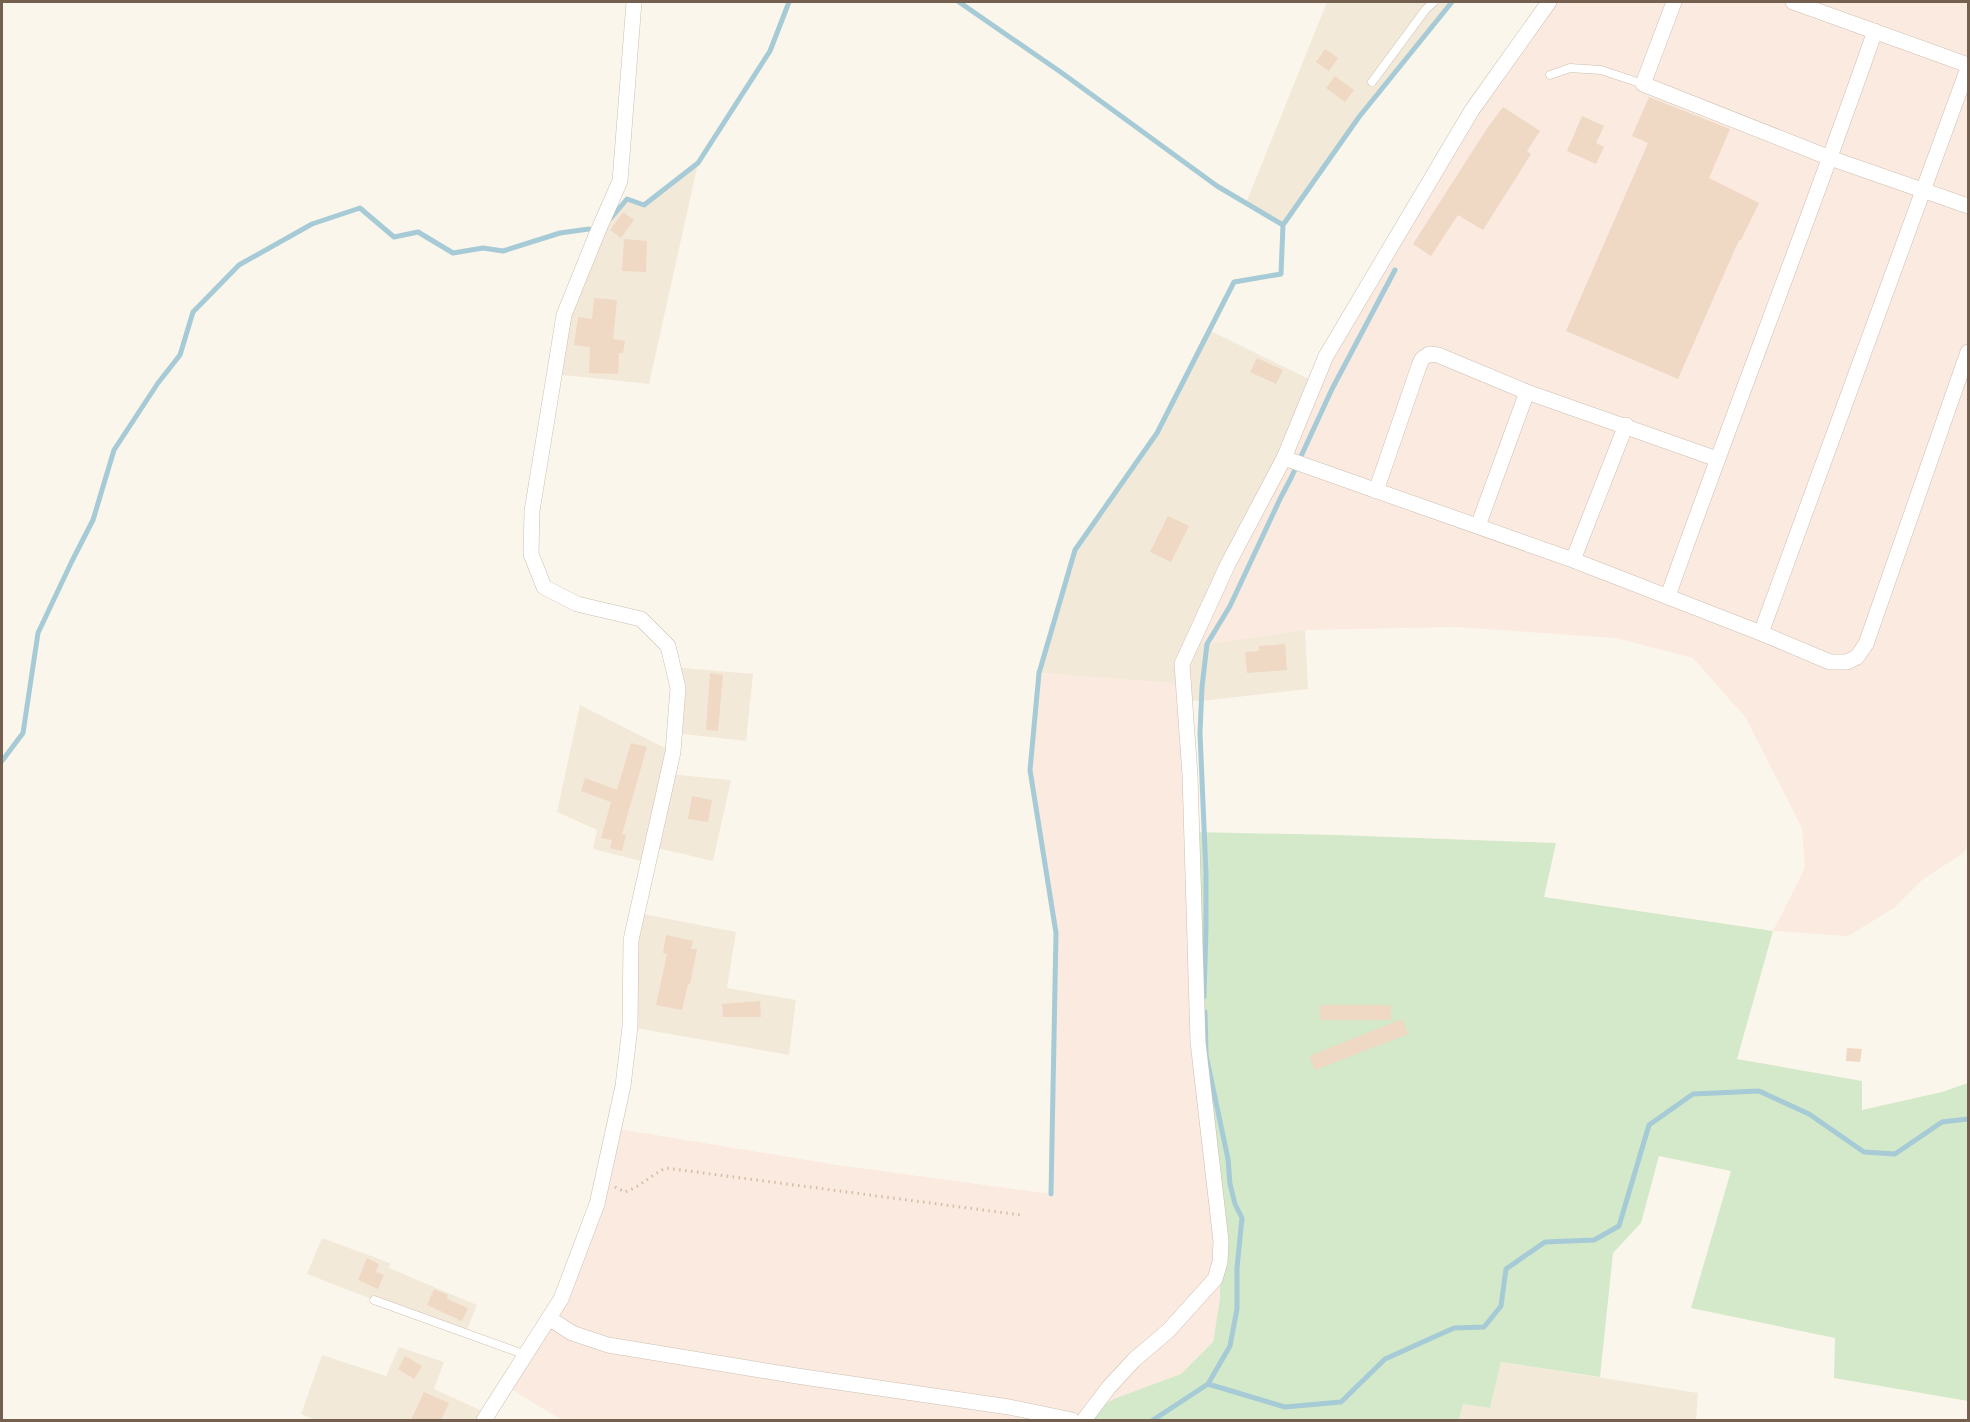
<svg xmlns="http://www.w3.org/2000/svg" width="1970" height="1422" font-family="Cabin,sans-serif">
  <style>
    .residential { fill: #f3e9d9 }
    .commercial { fill: #fbeadf }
    .green { fill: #d4e9c9 }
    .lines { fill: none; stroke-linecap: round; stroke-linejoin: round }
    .stream { stroke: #a6cbd6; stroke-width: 5 }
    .building { fill: #efd8c4 }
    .lane-casing { stroke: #cdbfb1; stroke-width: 9 }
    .street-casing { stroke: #cdbfb1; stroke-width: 16 }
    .path { stroke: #d5bca6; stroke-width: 3; stroke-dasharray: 1.5 4.5; stroke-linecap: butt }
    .lane { stroke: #fff; stroke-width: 8 }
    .street { stroke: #fff; stroke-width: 15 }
  </style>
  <rect width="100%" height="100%" fill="#fbf6eb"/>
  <!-- residential -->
  <path class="residential" d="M 1327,2 L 1452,2 L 1359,117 L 1283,225 L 1246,203 Z
    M 698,163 L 649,384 L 554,374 L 564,315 L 611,218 L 627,199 L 645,205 Z
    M 1209,330 L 1315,382 L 1207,644 L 1305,630 L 1308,689 L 1201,701 L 1185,700 L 1183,684 L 1039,673 L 1075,550 L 1157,433 Z
    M 673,667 L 753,674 L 746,741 L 675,733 Z
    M 580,705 L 673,752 L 669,774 L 731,780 L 713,861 L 653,847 L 649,863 L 593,849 L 597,830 L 557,812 Z
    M 638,913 L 736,932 L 727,988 L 796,1000 L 789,1055 L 630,1027 Z
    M 322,1238 L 390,1263 L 389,1268 L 477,1305 L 466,1332 L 374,1300 L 307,1274 Z
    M 399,1347 L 444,1362 L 434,1389 L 489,1414 L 484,1420 L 315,1420 L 301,1414 L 322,1355 L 386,1376 Z
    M 1501,1362 L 1698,1393 L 1696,1420 L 1459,1420 L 1463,1404 L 1490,1408 Z"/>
  <!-- commercial -->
  <path class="commercial" d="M 1549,2 L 1968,2 L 1968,846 L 1963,853 L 1922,880 L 1894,908 L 1848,936 L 1773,931 L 1805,868 L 1802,828 L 1746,718 L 1693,658 L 1616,638 L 1456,627 L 1305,630 L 1207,644 L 1193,640 L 1326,356 Z
    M 1039,673 L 1184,684 L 1223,1229 L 1220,1299 L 1213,1342 L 1181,1374 L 1116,1398 L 1090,1420 L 562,1420 L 506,1386 L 561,1299 L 613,1128 L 837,1165 L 1051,1194 L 1056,933 L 1030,770 Z"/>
  <!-- green -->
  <path class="green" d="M 1192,832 L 1337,835 L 1556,843 L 1544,897 L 1773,931 L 1737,1059 L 1862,1081 L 1862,1110 L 1942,1092 L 1968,1083 L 1968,1401 L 1834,1378 L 1835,1338 L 1691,1308 L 1731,1171 L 1659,1156 L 1641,1223 L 1613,1253 L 1600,1377 L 1501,1362 L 1490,1408 L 1463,1404 L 1459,1420 L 1090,1420 L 1104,1405 L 1116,1398 L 1181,1374 L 1213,1342 L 1220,1299 L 1221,1224 L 1212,1161 Z"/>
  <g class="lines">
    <!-- stream -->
    <path class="stream" d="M 959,2 L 1062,73 L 1217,186 L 1283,225
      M 611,218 L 627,199 L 644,205 L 698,163 L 770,51 L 789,2
      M 2,761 L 23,733 L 38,633 L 72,561 L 93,520 L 114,450 L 158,383 L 180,355 L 193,312 L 239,265 L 312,224 L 360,208 L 394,237 L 418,232 L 453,253 L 483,248 L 503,251 L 560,233 L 589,229
      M 1204,997 L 1206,928 L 1206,873 L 1200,733 L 1202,687 L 1207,644 L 1230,606 L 1280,499 L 1291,478 L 1332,389 L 1395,270
      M 1205,1012 L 1206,1055 L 1228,1159 L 1230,1184 L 1235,1204 L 1242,1218 L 1237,1268 L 1237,1309 L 1230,1346 L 1208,1384
      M 1051,1194 L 1056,933 L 1030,770 L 1039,673 L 1075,550 L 1157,433 L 1234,282 L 1281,274 L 1283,225 L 1359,117 L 1452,2
      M 1153,1420 L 1208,1384 L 1285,1407 L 1341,1402 L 1385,1359 L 1454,1328 L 1484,1327 L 1501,1306 L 1506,1269 L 1545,1242 L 1594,1240 L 1619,1226 L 1649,1125 L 1693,1094 L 1759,1091 L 1809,1114 L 1864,1152 L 1895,1154 L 1942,1122 L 1968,1119"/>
  </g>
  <!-- building -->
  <path class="building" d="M 1325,49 L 1338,58 L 1329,71 L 1316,62 Z
    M 1335,76 L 1354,90 L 1345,102 L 1326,88 Z
    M 1649,97 L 1730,129 L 1709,178 L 1759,203 L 1741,240 L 1739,240 L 1678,379 L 1566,331 L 1648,143 L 1632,136 Z
    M 1503,107 L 1540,131 L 1527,151 L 1531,154 L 1483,230 L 1458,215 L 1431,256 L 1413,244 L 1488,127 Z
    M 1582,116 L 1604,126 L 1596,143 L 1604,147 L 1596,164 L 1567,151 Z
    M 623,212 L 634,220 L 621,238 L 610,230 Z
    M 624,239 L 647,241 L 646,272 L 622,271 Z
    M 594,298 L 617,300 L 613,339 L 625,341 L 623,353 L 619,353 L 618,374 L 589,373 L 590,347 L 574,345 L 578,317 L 592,319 Z
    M 1257,358 L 1283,370 L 1276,384 L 1250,372 Z
    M 1168,516 L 1189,526 L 1171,562 L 1150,552 Z
    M 1285,644 L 1287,670 L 1247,673 L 1245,652 L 1259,651 L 1259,646 Z
    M 710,673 L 723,675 L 718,731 L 706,730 Z
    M 631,743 L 647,747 L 622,834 L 626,835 L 622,851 L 610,848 L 612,840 L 601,838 L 611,802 L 581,791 L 585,778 L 617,790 Z
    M 692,796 L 712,800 L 708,822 L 688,819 Z
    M 666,935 L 693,941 L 691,949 L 697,949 L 690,984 L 688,984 L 682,1010 L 656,1005 L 667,954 L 663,953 Z
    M 760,1001 L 761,1017 L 723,1017 L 722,1004 Z
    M 1320,1005 L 1391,1005 L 1391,1020 L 1320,1020 Z
    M 1402,1019 L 1408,1034 L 1315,1070 L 1309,1056 Z
    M 1847,1048 L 1862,1049 L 1860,1062 L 1846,1061 Z
    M 367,1258 L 379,1264 L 376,1272 L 384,1275 L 378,1289 L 358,1280 Z
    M 434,1289 L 448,1295 L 447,1299 L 468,1308 L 462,1321 L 427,1305 Z
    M 405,1356 L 422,1366 L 414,1379 L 398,1369 Z
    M 424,1392 L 449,1403 L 441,1420 L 411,1420 Z"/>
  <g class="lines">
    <defs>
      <path id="lane" d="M 1550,75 L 1570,68 L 1601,70 L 1643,84
        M 1372,82 L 1426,9 L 1434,2
        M 374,1300 L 526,1355"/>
      <path id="street" d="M 1674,2 L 1643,84 L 1830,158 L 1968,206
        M 1793,2 L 1968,65
        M 1284,458 L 1573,560 L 1761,633 L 1830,662 L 1847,662 L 1857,657 L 1866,644 L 1968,352
        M 1376,491 L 1419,366 L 1422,359 L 1429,354 L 1438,355 L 1527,392 L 1717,459
        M 1478,526 L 1527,392
        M 1573,560 L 1626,425
        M 1668,596 C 1735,407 1809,221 1875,31
        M 1761,633 L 1968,68
        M 549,1318 L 572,1333 L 608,1345 L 797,1376 L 1009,1407 L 1072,1420
        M 484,1420 L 561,1299 L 597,1204 L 623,1086 L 630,1027 L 631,940 L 673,752 L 678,688 L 668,646 L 641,619 L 577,604 L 544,587 L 531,554 L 532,511 L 564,315 L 598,231 L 620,181 L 634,2
        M 1084,1420 L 1109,1387 L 1134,1360 L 1169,1330 L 1215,1279 L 1220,1262 L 1221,1241 L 1198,1042 L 1190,775 L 1182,664 L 1228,564 L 1284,458 L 1326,356 L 1472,110 L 1549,2"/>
    </defs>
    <!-- lane casing -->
    <use href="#lane" class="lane-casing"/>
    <!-- street casing -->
    <use href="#street" class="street-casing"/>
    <!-- path -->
    <path class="path" d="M 615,1187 L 625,1192 C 640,1187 651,1175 666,1168 L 1021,1215"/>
    <!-- lane -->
    <use href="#lane" class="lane"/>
    <!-- street -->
    <use href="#street" class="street"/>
  </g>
  <!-- border -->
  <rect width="1970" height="1422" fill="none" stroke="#755f4f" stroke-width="6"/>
</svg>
